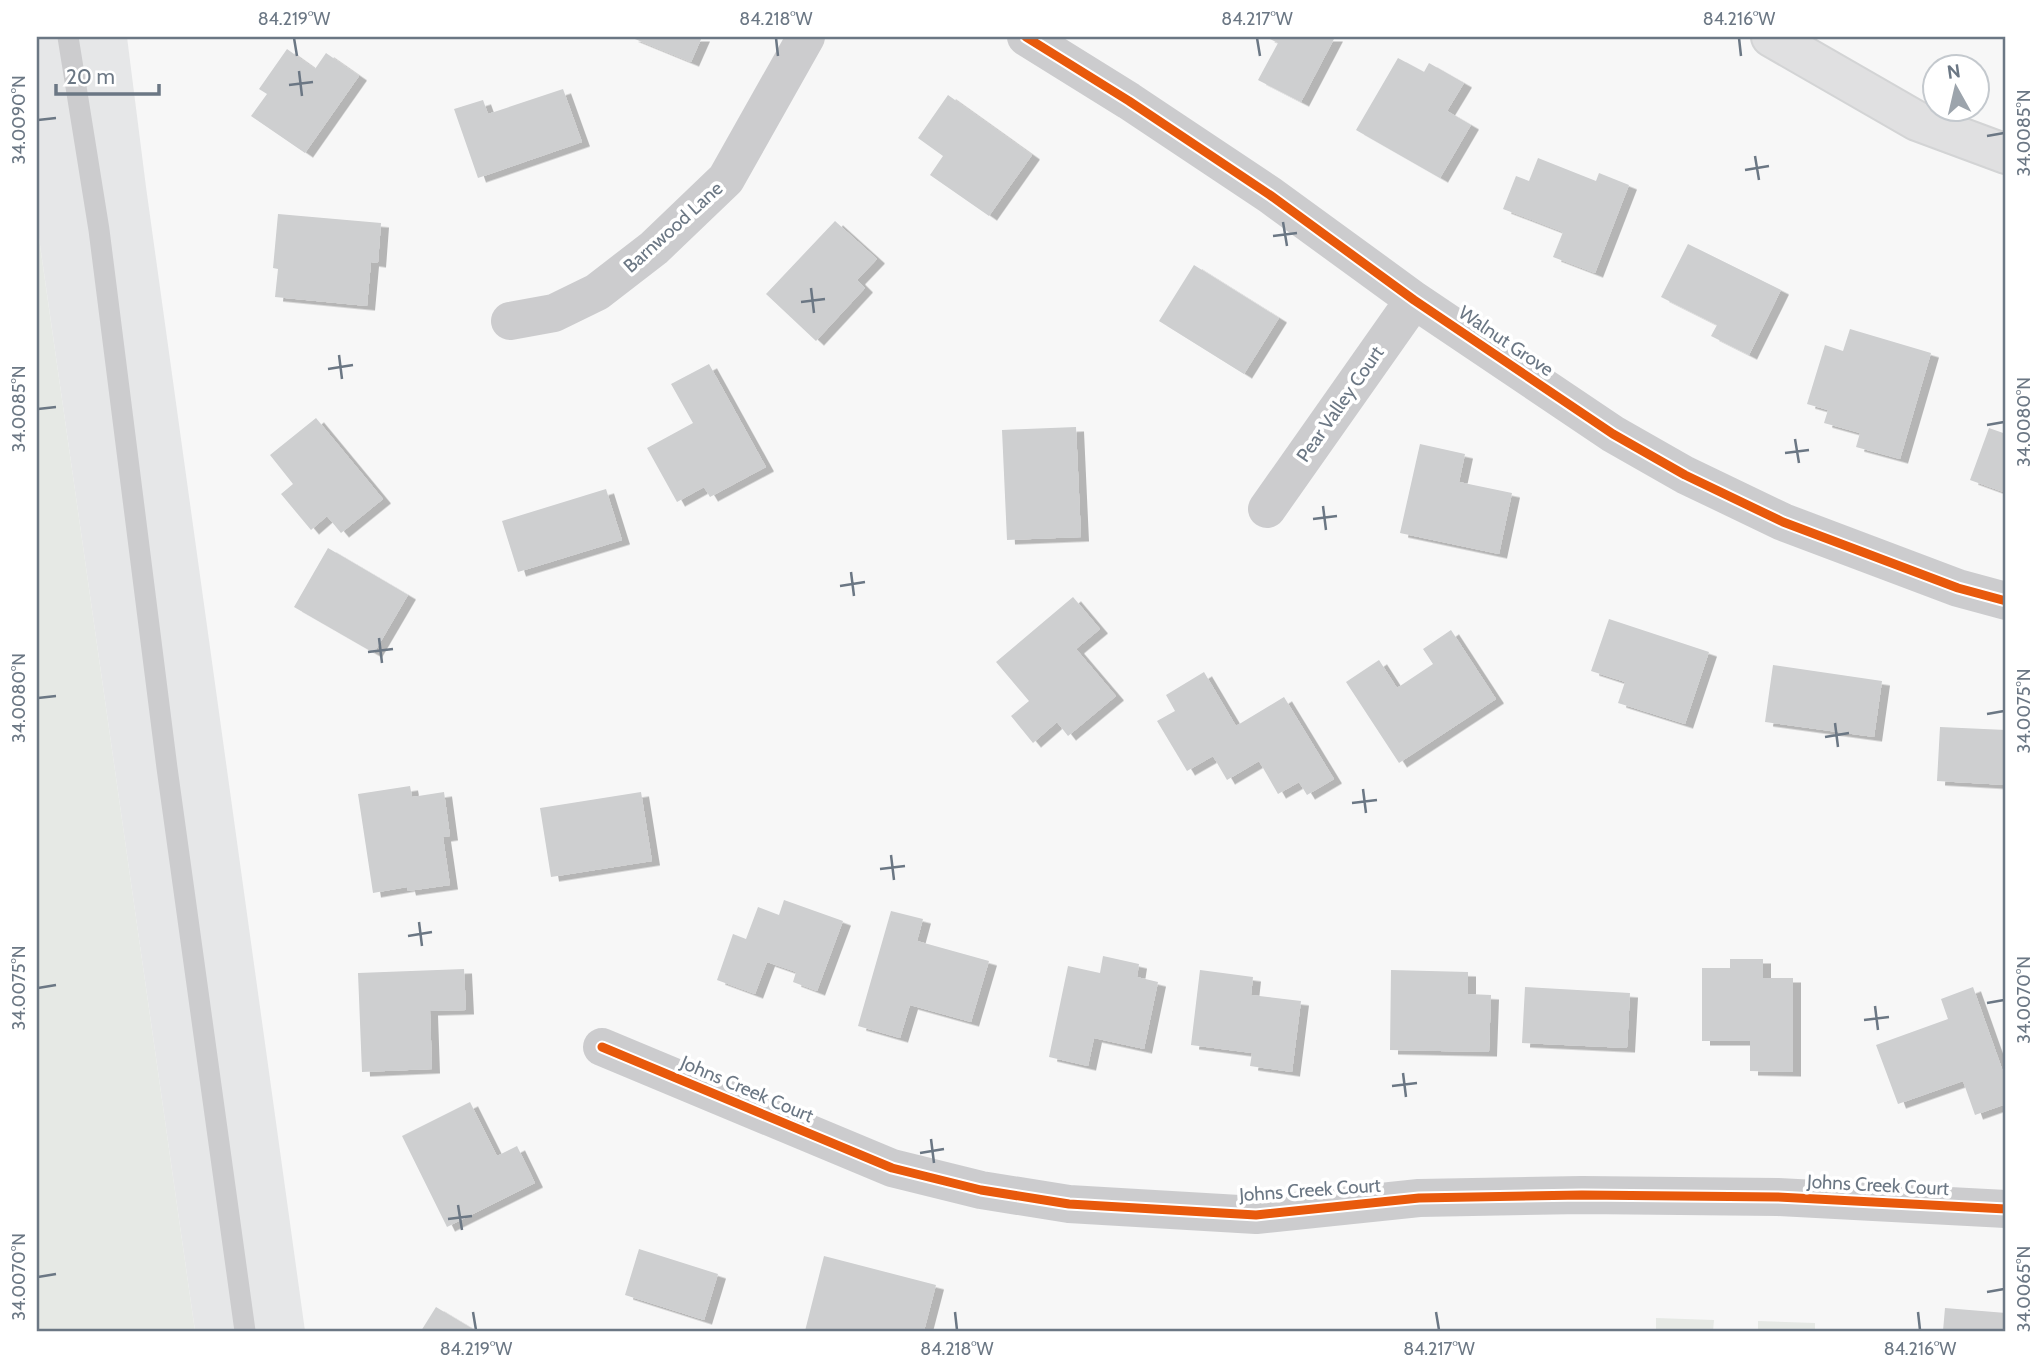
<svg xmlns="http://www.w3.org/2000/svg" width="2043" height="1368" font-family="Cabin,sans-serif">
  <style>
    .built { fill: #e6e7e8 }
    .green { fill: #e6e9e5 }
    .building { fill: #cecfd0; filter: url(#shadow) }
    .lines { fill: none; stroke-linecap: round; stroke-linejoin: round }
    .secondary-casing { stroke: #d3d4d5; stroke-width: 42 }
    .service { stroke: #ccccce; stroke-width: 21 }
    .minor { stroke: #ccccce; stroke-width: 38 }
    .secondary { stroke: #e0e0e1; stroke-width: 38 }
    .cycleway-casing { stroke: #fff; stroke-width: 13 }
    .cycleway { stroke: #e8590c; stroke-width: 9 }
    .ticks { fill: none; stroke: #6b7784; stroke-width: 2.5 }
    .labels { text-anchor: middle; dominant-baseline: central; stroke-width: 7; stroke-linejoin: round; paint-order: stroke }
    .street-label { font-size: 19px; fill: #6b7784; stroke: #fff }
    .neatline { fill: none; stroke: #6b7784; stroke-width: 2.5 }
    .ticks-label { font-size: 18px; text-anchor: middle; fill: #6b7784 }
  </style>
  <defs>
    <filter id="shadow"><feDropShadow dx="8" dy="4.5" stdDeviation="0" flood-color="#0004"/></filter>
  </defs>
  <rect width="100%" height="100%" fill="#f7f7f7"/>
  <!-- built -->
  <path class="built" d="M 37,37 L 127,37 L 146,187 L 305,1331 L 195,1331 L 37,224 Z"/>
  <!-- green -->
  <path class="green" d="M 37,224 L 195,1331 L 37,1331 Z
    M 1656,1318 L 1714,1320 L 1713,1331 L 1656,1331 Z
    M 1758,1321 L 1815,1323 L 1815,1331 L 1758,1331 Z"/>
  <!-- building -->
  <path class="building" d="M 630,37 L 702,37 L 691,62 Z
    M 1266,37 L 1335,37 L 1301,102 L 1258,80 L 1278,43 Z
    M 287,49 L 315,69 L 326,53 L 359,76 L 305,153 L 251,116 L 267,94 L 259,89 Z
    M 1398,58 L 1424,72 L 1429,63 L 1464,83 L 1447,111 L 1471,125 L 1440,178 L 1356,130 Z
    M 563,89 L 582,142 L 478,178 L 454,109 L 483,100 L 488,114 Z
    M 948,95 L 1032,155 L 989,216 L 930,175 L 943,156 L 918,138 Z
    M 1538,158 L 1596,181 L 1599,173 L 1629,185 L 1595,273 L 1553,257 L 1563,232 L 1503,209 L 1516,176 L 1529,181 Z
    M 278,214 L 381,223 L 378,263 L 371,262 L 367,306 L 275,297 L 278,269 L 273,268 Z
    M 835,221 L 877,259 L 857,280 L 865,288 L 816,341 L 766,294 Z
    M 1688,244 L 1781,290 L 1749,355 L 1711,336 L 1717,325 L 1661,297 Z
    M 1194,265 L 1279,318 L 1244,374 L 1159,321 Z
    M 1850,329 L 1931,353 L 1900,459 L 1856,447 L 1860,433 L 1824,423 L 1828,410 L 1807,404 L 1825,345 L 1843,351 Z
    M 709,364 L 766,467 L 710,497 L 704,487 L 677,502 L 647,448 L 693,423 L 671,384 Z
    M 316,418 L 383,499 L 341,533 L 327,516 L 311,530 L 281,494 L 293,484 L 270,455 Z
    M 1076,427 L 1081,537 L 1007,540 L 1002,430 Z
    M 1989,428 L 2006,434 L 2006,493 L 1970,480 Z
    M 1420,444 L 1465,454 L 1459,482 L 1512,493 L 1499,554 L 1400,533 Z
    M 606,489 L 622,540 L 518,572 L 502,521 Z
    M 328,548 L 408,595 L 374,653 L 294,607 Z
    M 1073,597 L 1100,629 L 1076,649 L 1116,696 L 1068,736 L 1057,722 L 1033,743 L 1011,716 L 1029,701 L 996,662 Z
    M 1609,619 L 1709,652 L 1685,724 L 1618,703 L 1625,682 L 1591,671 Z
    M 1451,630 L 1496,699 L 1399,763 L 1346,682 L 1379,660 L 1397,688 L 1433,664 L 1423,649 Z
    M 1773,665 L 1882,681 L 1874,737 L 1765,722 Z
    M 1204,672 L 1236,726 L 1284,697 L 1334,779 L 1307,795 L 1299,782 L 1278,794 L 1259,761 L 1227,780 L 1213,756 L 1187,771 L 1157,721 L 1175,711 L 1166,695 Z
    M 1940,727 L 2006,730 L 2006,785 L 1937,781 Z
    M 410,786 L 412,797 L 444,792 L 450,836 L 443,837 L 450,885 L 408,891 L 407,887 L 373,893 L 358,794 Z
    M 641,792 L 652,861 L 551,877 L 540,808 Z
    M 784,900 L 843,921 L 817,991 L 793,982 L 796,972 L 767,962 L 755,994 L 717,980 L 733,934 L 746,939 L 758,907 L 779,915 Z
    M 891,911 L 923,919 L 917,941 L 989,961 L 971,1022 L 910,1005 L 900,1038 L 858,1026 Z
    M 1103,956 L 1139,964 L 1137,977 L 1158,982 L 1144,1049 L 1094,1038 L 1088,1066 L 1049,1057 L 1068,966 L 1100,973 Z
    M 1730,959 L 1763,959 L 1763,978 L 1793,978 L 1793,1072 L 1750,1071 L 1750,1041 L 1702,1041 L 1702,968 L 1730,968 Z
    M 464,969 L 466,1010 L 430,1011 L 432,1069 L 362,1072 L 358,973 Z
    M 1200,970 L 1253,977 L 1251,995 L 1301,1001 L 1292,1072 L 1250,1066 L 1252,1053 L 1191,1045 Z
    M 1391,970 L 1468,972 L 1468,994 L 1491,995 L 1489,1052 L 1390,1050 Z
    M 1525,987 L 1630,993 L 1627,1048 L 1522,1043 Z
    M 1973,987 L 2006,1080 L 2006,1104 L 1975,1115 L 1963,1081 L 1898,1104 L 1876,1045 L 1948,1019 L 1941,999 Z
    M 470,1102 L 497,1156 L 517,1146 L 535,1183 L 447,1227 L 402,1136 Z
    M 639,1249 L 718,1274 L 704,1320 L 625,1295 Z
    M 824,1256 L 936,1285 L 924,1331 L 805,1331 Z
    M 436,1307 L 476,1331 L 421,1331 Z
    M 1945,1308 L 2006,1313 L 2006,1331 L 1943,1331 Z"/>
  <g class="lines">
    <defs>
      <path id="secondary" d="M 1771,37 L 1917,121 L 2006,154"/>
    </defs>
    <!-- secondary casing -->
    <use href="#secondary" class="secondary-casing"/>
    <!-- service -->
    <path class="service" d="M 68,37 L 99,230 L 167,768 L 245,1331"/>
    <!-- minor -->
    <path class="minor" d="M 1026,37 L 1129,101 L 1270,195 L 1414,300 L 1613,434 L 1685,475 L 1783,522 L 1958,588 L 2006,601
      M 510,321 L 554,313 L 597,292 L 654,248 L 726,179 L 806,37
      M 1267,509 L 1414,300
      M 602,1047 L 892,1168 L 981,1190 L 1069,1204 L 1256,1215 L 1419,1198 L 1582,1195 L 1778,1197 L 2006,1209"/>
    <!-- secondary -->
    <use href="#secondary" class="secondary"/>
    <defs>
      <path id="cycleway" d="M 1026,37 L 1129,101 L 1270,195 L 1414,300 L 1613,434 L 1685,475 L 1783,522 L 1958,588 L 2006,601
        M 602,1047 L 892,1168 L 981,1190 L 1069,1204 L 1256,1215 L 1419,1198 L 1582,1195 L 1778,1197 L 2006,1209"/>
    </defs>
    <!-- cycleway casing -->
    <use href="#cycleway" class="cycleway-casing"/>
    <!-- cycleway -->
    <use href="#cycleway" class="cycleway"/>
  </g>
  <!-- ticks -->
  <path class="ticks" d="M 294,38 L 297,56M 776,38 L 778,56M 1257,38 L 1260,56M 1739,38 L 1741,56M 299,71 L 302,96M 289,85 L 313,82M 38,120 L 56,118M 1987,136 L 2004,133M 1755,156 L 1759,180M 1745,170 L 1769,166M 1283,222 L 1287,246M 1273,236 L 1297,233M 811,288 L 814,313M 801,302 L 825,299M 339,355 L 342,379M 328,369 L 353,365M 38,409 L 56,407M 1987,425 L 2004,422M 1795,439 L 1799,463M 1785,453 L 1809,450M 1323,506 L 1326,530M 1313,519 L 1337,516M 851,572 L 854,596M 840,586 L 865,582M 379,638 L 382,663M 368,652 L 393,649M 38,698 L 56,696M 1987,714 L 2004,711M 1835,723 L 1838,747M 1825,737 L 1849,733M 1363,789 L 1366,813M 1352,803 L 1377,800M 891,855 L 894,880M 880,869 L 905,866M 419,922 L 422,946M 408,936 L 432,932M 38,988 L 56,985M 1987,1003 L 2004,1000M 1875,1006 L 1878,1030M 1864,1020 L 1889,1017M 1403,1073 L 1406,1097M 1392,1086 L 1417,1083M 931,1139 L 934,1163M 920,1153 L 944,1149M 458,1205 L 462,1230M 448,1219 L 472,1216M 38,1277 L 56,1274M 1987,1292 L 2004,1289M 473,1312 L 476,1330M 955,1312 L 957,1330M 1436,1312 L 1439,1330M 1918,1312 L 1920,1330"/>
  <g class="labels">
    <!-- street labels -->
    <g class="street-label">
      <text transform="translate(673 227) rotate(-42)">Barnwood Lane</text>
      <text transform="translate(1506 341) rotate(34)">Walnut Grove</text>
      <text transform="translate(1340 404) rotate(-55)">Pear Valley Court</text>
      <text transform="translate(747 1089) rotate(23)">Johns Creek Court</text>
      <text transform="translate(1878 1185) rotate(3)">Johns Creek Court</text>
      <text transform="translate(1310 1190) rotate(-4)">Johns Creek Court</text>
    </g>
  </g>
  <!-- border -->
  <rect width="2043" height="1368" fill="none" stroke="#ffffff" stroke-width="77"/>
  <!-- north arrow -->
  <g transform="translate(1956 88) rotate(352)"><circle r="33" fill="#ffffff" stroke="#c4c9ce" stroke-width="2"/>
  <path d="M0-5L12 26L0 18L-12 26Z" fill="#9ca4ac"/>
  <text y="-10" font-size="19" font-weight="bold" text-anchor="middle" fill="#6b7784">N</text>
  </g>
  <!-- scale -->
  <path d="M56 84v10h103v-10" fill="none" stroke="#6b7784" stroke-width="3.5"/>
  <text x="66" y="84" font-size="21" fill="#6b7784" stroke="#ffffff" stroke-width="5" paint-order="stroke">20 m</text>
  <rect x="38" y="38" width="1966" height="1292" class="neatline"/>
  <g class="ticks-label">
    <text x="294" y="25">84.219°W</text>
    <text x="776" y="25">84.218°W</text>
    <text x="1257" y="25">84.217°W</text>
    <text x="1739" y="25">84.216°W</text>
    <text transform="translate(19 120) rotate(-90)" y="6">34.0090°N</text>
    <text transform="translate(2024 133) rotate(-90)" y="6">34.0085°N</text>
    <text transform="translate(19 409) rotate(-90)" y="6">34.0085°N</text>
    <text transform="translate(2024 422) rotate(-90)" y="6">34.0080°N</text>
    <text transform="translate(19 698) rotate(-90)" y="6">34.0080°N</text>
    <text transform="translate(2024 711) rotate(-90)" y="6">34.0075°N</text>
    <text transform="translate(19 988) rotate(-90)" y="6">34.0075°N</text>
    <text transform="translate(2024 1000) rotate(-90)" y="6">34.0070°N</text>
    <text transform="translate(19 1277) rotate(-90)" y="6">34.0070°N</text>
    <text transform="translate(2024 1289) rotate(-90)" y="6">34.0065°N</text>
    <text x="476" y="1355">84.219°W</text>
    <text x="957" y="1355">84.218°W</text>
    <text x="1439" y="1355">84.217°W</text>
    <text x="1920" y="1355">84.216°W</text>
  </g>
</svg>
